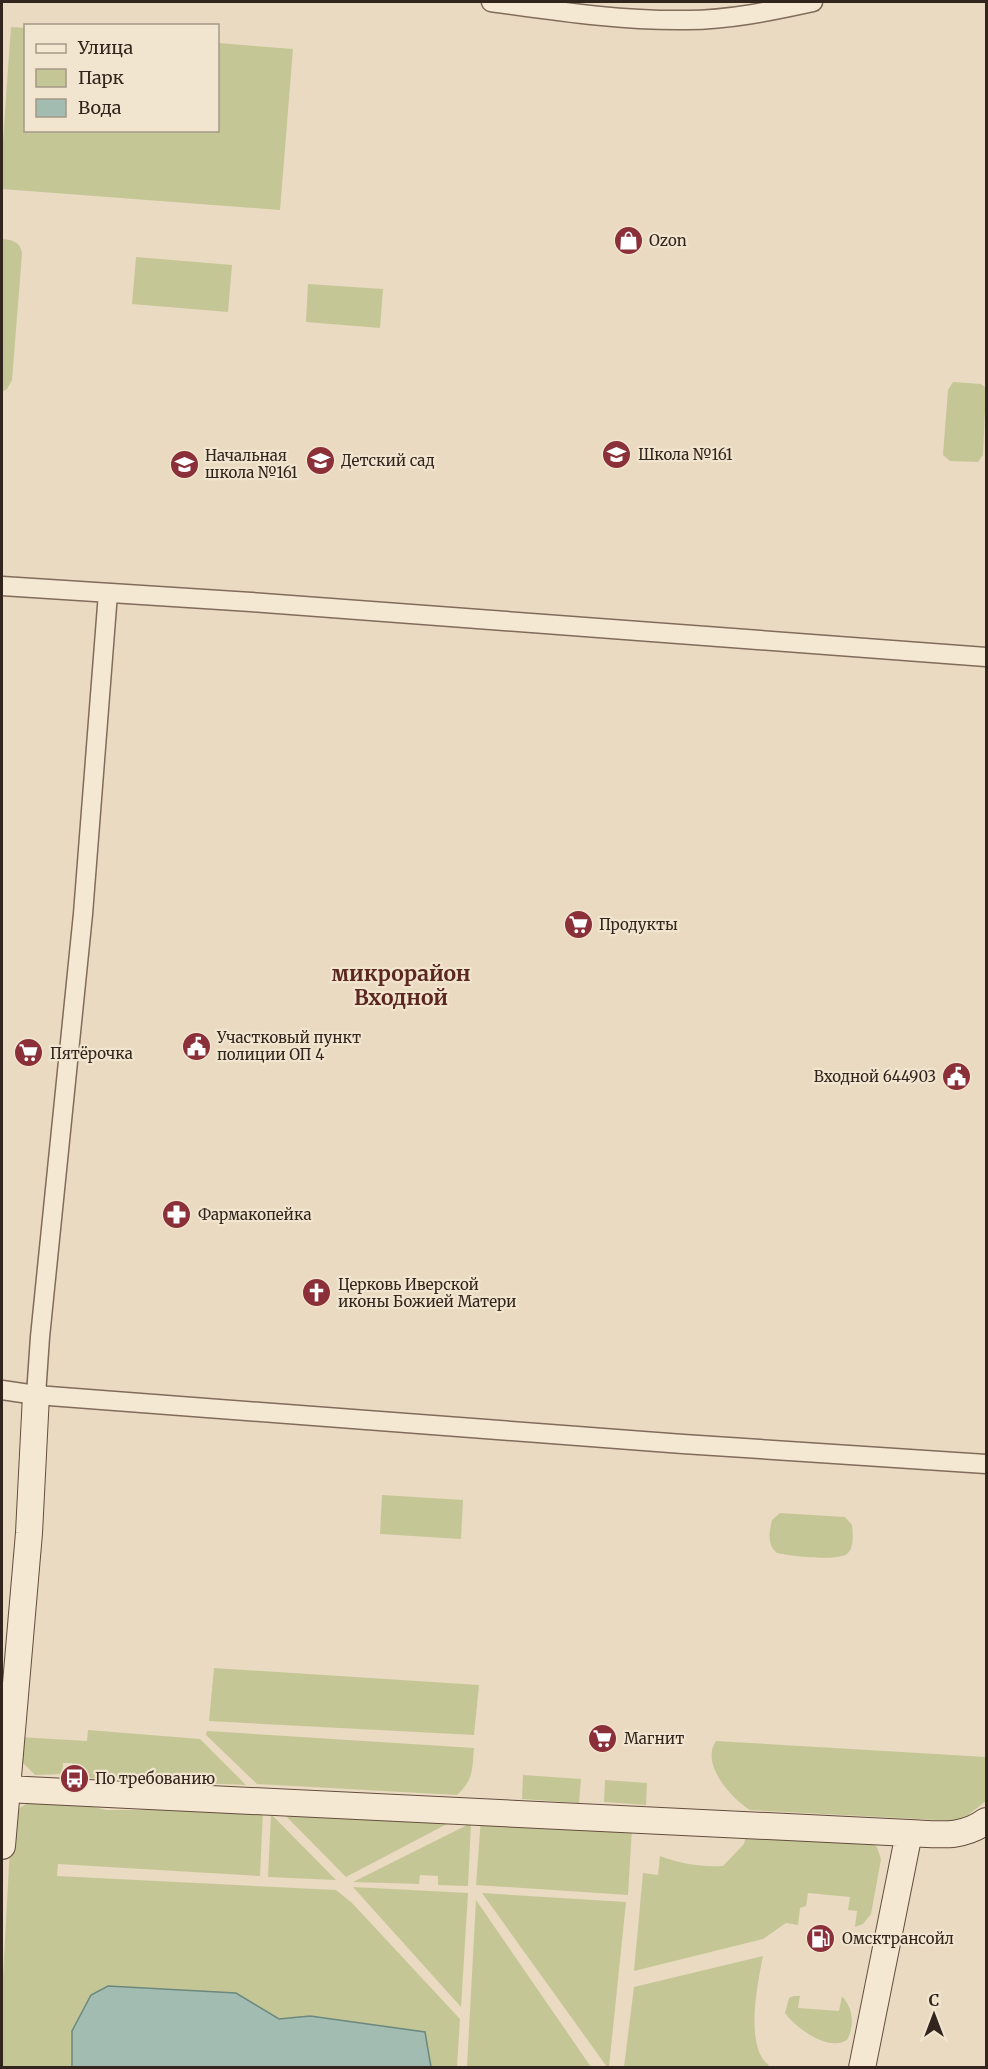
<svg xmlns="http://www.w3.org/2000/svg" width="988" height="2069" font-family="Merriweather,serif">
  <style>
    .green { fill: #c5c696 }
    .water { fill: #a3bcb2; stroke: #6b897f; stroke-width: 1.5 }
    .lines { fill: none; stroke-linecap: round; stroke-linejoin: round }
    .street-casing { stroke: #816b5a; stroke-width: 21 }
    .secondary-casing { stroke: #634d3d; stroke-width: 28 }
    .street { stroke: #f5e8d3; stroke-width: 18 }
    .secondary { stroke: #f5e8d3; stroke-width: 26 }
    .labels { text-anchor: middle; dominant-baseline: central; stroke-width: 4.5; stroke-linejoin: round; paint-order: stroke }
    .poi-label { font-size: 15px; fill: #32251d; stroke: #f2e5cf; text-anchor: start }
    .district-label { font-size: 21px; font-weight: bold; fill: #5b2720; stroke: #f2e5cf }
  </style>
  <rect width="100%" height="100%" fill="#e9dac1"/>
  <!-- green -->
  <path class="green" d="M 11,27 L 25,28 L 26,130 L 218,130 L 218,43 L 293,49 L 280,210 L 2,189 L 2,154 Z
    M 2,239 C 13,240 21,242 22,254 L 12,380 L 7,389 L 2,392 Z
    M 136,257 L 232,265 L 228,312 L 132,304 Z
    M 308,284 L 383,289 L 380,328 L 306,322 Z
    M 953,382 L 981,384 L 986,388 L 983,455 L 978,462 L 950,461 L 943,455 L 948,390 Z
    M 382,1495 L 463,1500 L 461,1539 L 380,1534 Z
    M 780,1513 L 845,1517 L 852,1525 C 853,1533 854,1547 848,1553 C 840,1562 789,1556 777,1553 C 767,1545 769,1532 772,1520 Z
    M 214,1668 L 479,1685 L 474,1735 L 209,1721 Z
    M 88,1730 L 200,1739 L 246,1785 L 84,1778 L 74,1774 L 72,1763 L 63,1763 L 62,1774 L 35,1775 L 18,1758 L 19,1737 L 87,1741 Z
    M 207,1731 L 474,1748 C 472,1770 474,1779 457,1795 L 257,1784 L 206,1735 Z
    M 716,1741 L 986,1757 L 986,1801 L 968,1815 L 956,1821 L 750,1810 C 731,1798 700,1764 716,1741 Z
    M 523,1775 L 581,1779 L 579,1803 L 522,1799 Z
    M 605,1780 L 647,1783 L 646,1805 L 604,1802 Z
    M 34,1799 L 89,1806 L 106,1810 L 140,1810 L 164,1803 L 263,1810 L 260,1876 L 58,1864 L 57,1876 L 336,1890 L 352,1903 L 460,2019 L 457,2067 L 2,2068 L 2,1994 L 11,1829 L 15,1811 Z
    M 275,1805 L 464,1815 L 346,1877 Z
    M 271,1814 L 336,1880 L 268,1877 Z
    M 481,1818 L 632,1828 L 628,1895 L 476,1885 Z
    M 471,1823 L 468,1886 L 438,1885 L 438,1876 L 420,1875 L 419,1884 L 353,1882 Z
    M 747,1830 L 865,1838 L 877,1847 L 881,1859 L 871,1914 L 863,1924 L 855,1927 L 857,1911 L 848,1910 L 850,1897 L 808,1893 L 806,1906 L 800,1908 L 798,1925 L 786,1923 L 763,1939 L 634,1971 L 643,1873 L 658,1875 L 660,1856 C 681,1864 700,1867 723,1866 L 744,1844 Z
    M 353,1887 L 468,1893 L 461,2007 Z
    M 482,1893 L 626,1902 L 609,2067 L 607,2067 Z
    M 476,1900 L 591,2067 L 467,2067 Z
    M 763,1956 C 758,1981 744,2048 769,2065 L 767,2067 L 624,2067 L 634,1987 Z
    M 794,1996 L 800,1996 L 798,2008 L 839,2011 L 842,1996 C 853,2008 855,2025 847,2040 C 844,2041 841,2043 838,2043 C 821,2046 794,2026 785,2013 L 789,1998 Z"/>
  <!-- water -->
  <path class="water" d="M 108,1986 L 236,1993 L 279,2019 L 310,2016 L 425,2032 L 431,2067 L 72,2067 L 72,2031 L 91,1995 Z"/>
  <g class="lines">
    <defs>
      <path id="street" d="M 491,2 C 556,11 621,21 687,20 C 729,20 772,11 813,2
        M 2,586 L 251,602 L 986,657
        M 2,1390 L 36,1395 L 683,1444 L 986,1464
        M 36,1395 L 40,1337 L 83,914 L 108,593"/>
      <path id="secondary" d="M 6,1789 L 909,1833 C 938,1834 962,1839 986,1821
        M 2,1846 L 29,1533 L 36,1395
        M 862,2068 L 909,1833"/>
    </defs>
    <!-- street casing -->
    <use href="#street" class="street-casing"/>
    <!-- secondary casing -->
    <use href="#secondary" class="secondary-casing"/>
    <!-- street -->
    <use href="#street" class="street"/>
    <!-- secondary -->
    <use href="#secondary" class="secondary"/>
  </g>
  <!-- icons -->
  <defs>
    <symbol id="shop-disc" viewBox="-11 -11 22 22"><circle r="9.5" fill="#8b2f38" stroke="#f2e5cf"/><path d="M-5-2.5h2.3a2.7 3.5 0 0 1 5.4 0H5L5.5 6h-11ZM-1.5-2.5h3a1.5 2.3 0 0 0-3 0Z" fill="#fff"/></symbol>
    <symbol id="school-disc" viewBox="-11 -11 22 22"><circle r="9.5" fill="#8b2f38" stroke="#f2e5cf"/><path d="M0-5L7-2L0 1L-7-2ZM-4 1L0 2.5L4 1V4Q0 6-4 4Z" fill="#fff"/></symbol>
    <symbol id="supermarket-disc" viewBox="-11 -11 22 22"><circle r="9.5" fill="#8b2f38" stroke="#f2e5cf"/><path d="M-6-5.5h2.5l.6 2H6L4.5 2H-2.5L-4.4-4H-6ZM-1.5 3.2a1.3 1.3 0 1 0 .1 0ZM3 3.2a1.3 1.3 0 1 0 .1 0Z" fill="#fff"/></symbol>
    <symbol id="civic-disc" viewBox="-11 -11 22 22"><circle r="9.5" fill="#8b2f38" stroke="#f2e5cf"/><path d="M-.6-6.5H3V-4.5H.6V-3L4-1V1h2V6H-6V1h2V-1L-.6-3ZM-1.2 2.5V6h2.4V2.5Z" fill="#fff"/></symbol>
    <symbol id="pharmacy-disc" viewBox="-11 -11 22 22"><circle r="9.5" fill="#8b2f38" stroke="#f2e5cf"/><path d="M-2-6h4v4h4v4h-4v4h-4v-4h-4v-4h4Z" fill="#fff"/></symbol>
    <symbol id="church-disc" viewBox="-11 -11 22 22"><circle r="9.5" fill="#8b2f38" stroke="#f2e5cf"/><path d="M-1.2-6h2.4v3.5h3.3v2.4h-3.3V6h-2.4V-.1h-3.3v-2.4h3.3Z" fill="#fff"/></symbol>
    <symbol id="bus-disc" viewBox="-11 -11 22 22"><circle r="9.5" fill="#8b2f38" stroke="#f2e5cf"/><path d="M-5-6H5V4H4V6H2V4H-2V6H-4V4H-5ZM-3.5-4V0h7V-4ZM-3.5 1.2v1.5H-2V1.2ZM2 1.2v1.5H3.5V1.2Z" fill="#fff"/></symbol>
    <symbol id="fuel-disc" viewBox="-11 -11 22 22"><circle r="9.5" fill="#8b2f38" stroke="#f2e5cf"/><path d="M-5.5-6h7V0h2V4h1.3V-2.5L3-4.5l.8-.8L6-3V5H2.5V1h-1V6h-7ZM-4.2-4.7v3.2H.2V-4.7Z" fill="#fff"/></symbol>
  </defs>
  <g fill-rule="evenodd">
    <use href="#shop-disc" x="612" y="224" width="33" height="33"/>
    <use href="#school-disc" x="600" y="438" width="33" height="33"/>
    <use href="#school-disc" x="304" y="444" width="33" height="33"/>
    <use href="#school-disc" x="168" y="448" width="33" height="33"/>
    <use href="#supermarket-disc" x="562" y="908" width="33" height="33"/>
    <use href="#civic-disc" x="180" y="1030" width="33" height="33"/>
    <use href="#supermarket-disc" x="12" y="1036" width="33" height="33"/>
    <use href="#civic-disc" x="940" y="1060" width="33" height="33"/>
    <use href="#pharmacy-disc" x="160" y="1198" width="33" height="33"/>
    <use href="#church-disc" x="300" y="1276" width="33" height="33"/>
    <use href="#supermarket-disc" x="586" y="1722" width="33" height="33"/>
    <use href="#bus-disc" x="58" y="1762" width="33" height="33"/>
    <use href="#fuel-disc" x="804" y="1922" width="33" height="33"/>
  </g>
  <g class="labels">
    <!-- poi labels -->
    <g class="poi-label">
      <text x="649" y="240">Ozon</text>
      <text x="638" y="454">Школа №161</text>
      <text x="205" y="455">Начальная<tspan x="205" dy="17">школа №161</tspan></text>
      <text x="341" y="460">Детский сад</text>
      <text x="599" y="924">Продукты</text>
      <text x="217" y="1037">Участковый пункт<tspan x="217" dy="17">полиции ОП 4</tspan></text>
      <text x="50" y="1053">Пятёрочка</text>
      <text x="936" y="1076" text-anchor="end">Входной 644903</text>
      <text x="198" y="1214">Фармакопейка</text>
      <text x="338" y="1284">Церковь Иверской<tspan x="338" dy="17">иконы Божией Матери</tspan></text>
      <text x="624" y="1738">Магнит</text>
      <text x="95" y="1778">По требованию</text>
      <text x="842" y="1938">Омсктрансойл</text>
    </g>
    <!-- district labels -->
    <g class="district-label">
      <text x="401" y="973">микрорайон<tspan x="401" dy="24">Входной</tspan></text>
    </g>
  </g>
  <!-- border -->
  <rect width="988" height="2069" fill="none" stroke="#32251d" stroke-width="6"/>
  <!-- legend -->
  <rect x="24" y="24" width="195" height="108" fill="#f2e5cf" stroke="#a59888" stroke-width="1.5"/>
  <rect x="36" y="44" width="30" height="9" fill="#f5e8d3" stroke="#a59888" stroke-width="1.5"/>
  <text x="78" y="54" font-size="18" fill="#32251d">Улица</text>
  <rect x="36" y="69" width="30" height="18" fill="#c5c696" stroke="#a59888" stroke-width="1.5"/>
  <text x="78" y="84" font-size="18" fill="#32251d">Парк</text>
  <rect x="36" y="99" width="30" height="18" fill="#a3bcb2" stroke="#a59888" stroke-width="1.5"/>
  <text x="78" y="114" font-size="18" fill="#32251d">Вода</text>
  <!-- north arrow -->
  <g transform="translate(934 2015)" stroke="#f2e5cf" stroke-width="4.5" paint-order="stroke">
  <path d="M0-4.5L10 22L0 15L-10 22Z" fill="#32251d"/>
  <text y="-9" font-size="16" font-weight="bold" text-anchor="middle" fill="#32251d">С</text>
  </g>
</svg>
